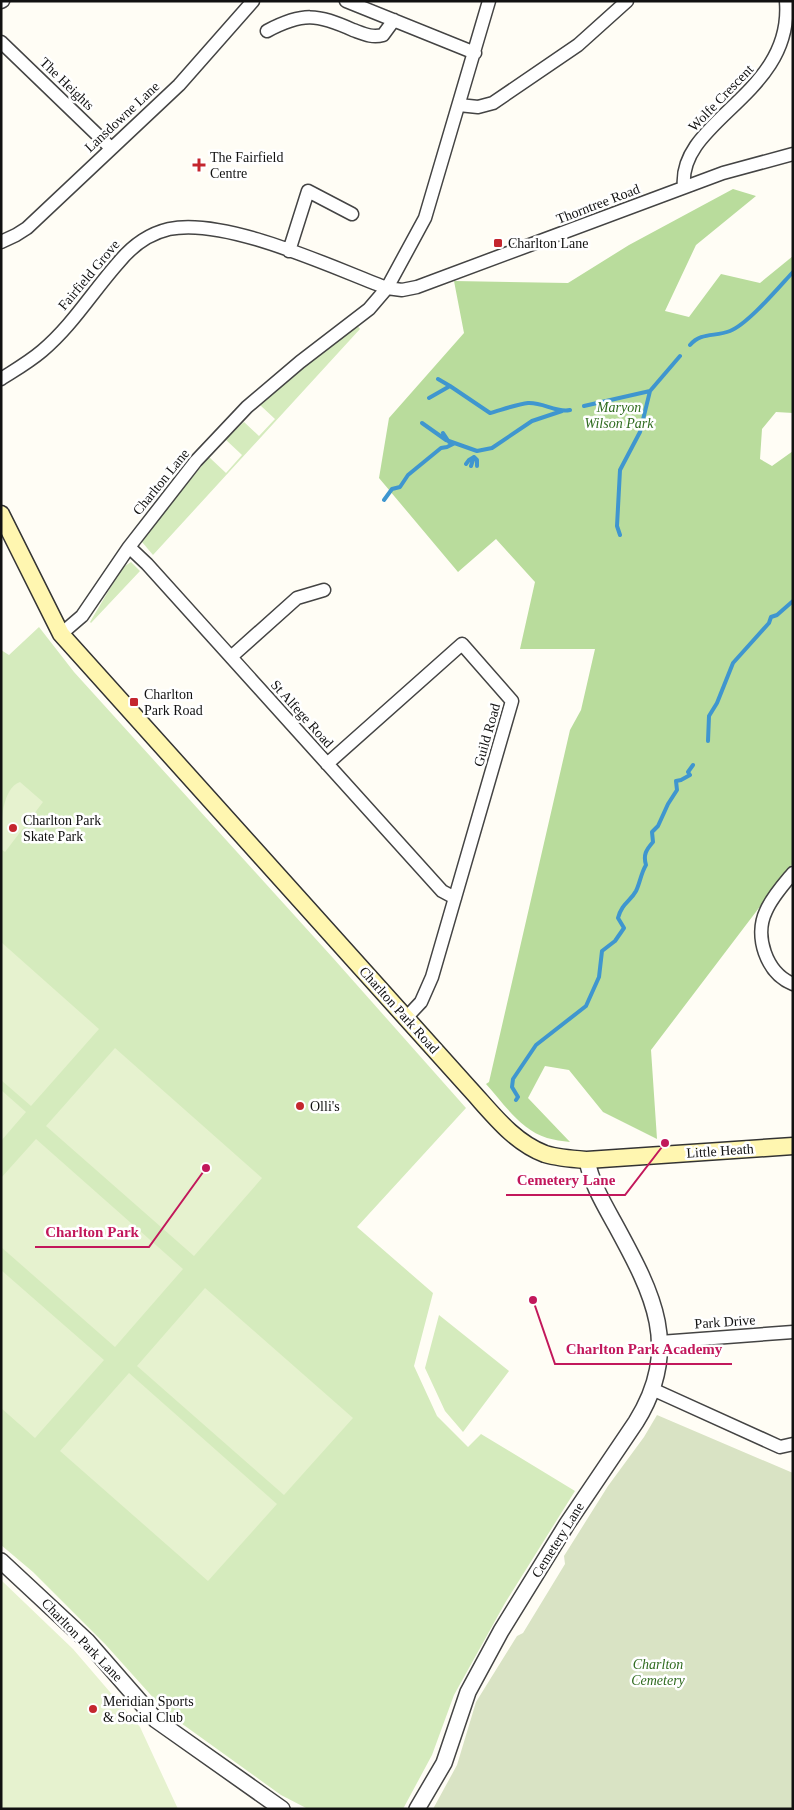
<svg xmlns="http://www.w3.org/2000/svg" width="794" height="1810" font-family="'Times New Roman',serif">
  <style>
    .green { fill: #d5ebbd }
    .forest { fill: #b9dc9c }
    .cemetery { fill: #d9e3c4 }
    .pitch { fill: #e6f2cf }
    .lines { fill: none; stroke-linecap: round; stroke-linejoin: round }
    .stream { stroke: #3f96cf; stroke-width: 4 }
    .minor-casing { stroke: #444; stroke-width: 15 }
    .tertiary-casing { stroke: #444; stroke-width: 18 }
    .secondary-casing { stroke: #333; stroke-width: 19 }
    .minor { stroke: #fff; stroke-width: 12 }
    .tertiary { stroke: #fff; stroke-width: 15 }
    .secondary { stroke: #fff6b0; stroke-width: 16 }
    .poi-dot { fill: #c4262e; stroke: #fff; stroke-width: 2 }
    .labels { text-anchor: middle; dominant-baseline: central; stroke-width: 5; stroke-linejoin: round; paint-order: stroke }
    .street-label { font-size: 14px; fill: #111; stroke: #fff }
    .poi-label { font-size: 14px; fill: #111; stroke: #fff; text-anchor: start }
    .park-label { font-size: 14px; font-style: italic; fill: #2f6b1f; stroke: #fff }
    .leader { fill: none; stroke: #c2185b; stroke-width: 2 }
    .callout-dot { fill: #c2185b; stroke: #fff; stroke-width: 2 }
    .callout-label { font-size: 15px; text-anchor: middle; font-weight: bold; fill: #c2185b; stroke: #fff; stroke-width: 5; stroke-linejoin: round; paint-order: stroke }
  </style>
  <rect width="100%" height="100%" fill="#fffdf5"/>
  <!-- green -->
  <path class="green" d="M 357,325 L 360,329 L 153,555 L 142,542 L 144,536 L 209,457 L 226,473 L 242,455 L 225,439 L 244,422 L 259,436 L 275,419 L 260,405 L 308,364 Z
    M 131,562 L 140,571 L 91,623 L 90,622 L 122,568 Z
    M 39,627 L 74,672 L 333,958 L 466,1108 L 357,1227 L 433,1293 L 414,1366 L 437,1416 L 468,1447 L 481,1434 L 575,1491 L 505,1603 L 454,1695 L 432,1755 L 403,1809 L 308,1809 L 281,1795 L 167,1713 L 105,1644 L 33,1572 L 1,1545 L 1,650 L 9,655 Z
    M 439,1315 L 509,1371 L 463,1432 L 445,1411 L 425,1368 Z"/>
  <!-- forest -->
  <path class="forest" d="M 733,189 L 756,196 L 696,245 L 665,311 L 689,317 L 721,274 L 760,283 L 793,256 L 793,413 L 776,412 L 762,429 L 760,459 L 772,466 L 793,451 L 793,863 L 651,1050 L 657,1139 L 603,1112 L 569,1070 L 545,1066 L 528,1098 L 570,1142 C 562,1141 554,1140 547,1138 C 520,1129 504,1104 486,1084 L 489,1082 L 570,730 L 581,710 L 595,649 L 520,649 L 535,582 L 496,539 L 458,572 L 379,478 L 389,418 L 464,333 L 454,281 L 568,283 L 629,245 Z"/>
  <!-- cemetery -->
  <path class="cemetery" d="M 657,1415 L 793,1473 L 793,1809 L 433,1809 L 457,1765 L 476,1702 L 517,1636 L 523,1633 L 565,1564 L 564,1556 L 608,1486 L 644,1437 Z"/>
  <!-- pitch -->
  <path class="pitch" d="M 20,782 L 43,802 L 5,852 L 1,849 C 1,830 0,789 20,782 Z
    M 1,942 L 99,1029 L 31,1106 L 1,1080 Z
    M 115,1048 L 262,1178 L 194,1256 L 46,1126 Z
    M 1,1090 L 26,1112 L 1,1141 Z
    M 36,1139 L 183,1269 L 115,1347 L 1,1247 L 1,1178 Z
    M 1,1270 L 104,1360 L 35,1438 L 1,1408 Z
    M 205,1288 L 353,1418 L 284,1495 L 137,1366 Z
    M 129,1373 L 277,1504 L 208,1581 L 60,1451 Z
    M 1,1580 L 73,1649 L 140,1727 L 178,1809 L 1,1809 Z"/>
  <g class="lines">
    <!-- stream -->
    <path class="stream" d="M 690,345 C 701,332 715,337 730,331 C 748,324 779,287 793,272
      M 438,379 L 450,386
      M 429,398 L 450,386 L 490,413 C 501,410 518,404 528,403 C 543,402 556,413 570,410
      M 584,406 L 650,391 L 680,356
      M 422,423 L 446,440 L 477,451 L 492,448 L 532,421 L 562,411
      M 443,433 L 449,442
      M 466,464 L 469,460 L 474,457 L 477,460 L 477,466
      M 471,466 L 474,457
      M 384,500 L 392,489 L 400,487 L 408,475 L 441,448 L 447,447 L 453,444
      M 620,535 L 617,526 L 620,470 L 640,432 L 650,391
      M 708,741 L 709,716 L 717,703 L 733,663 L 769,623 L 771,617 L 777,615 L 793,601
      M 516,1100 L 518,1097 L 512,1087 L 513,1079 L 536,1045 L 586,1006 L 599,977 L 602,951 L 615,941 L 624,928 L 618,918 C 622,903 630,902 636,891 C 640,883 641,873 646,865 C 643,855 646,850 653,842 L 652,832 L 658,826 L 668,804 L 677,790 L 676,781 L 681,780 L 690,775 L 688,772 L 693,765"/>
    <defs>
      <path id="minor" d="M 346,1 L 475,53
        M 1,2 L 3,1
        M 267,31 C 303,12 317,14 353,30 C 364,34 372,38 383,35 L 394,20
        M 1,42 L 111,148
        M 459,105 L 478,107 L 493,103 L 578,45 L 627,1
        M 684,187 C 677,120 794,95 786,1
        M 1,242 L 16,235 L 27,228 L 179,85 L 253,1
        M 289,251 L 308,191 L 352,214
        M 1,379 C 15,370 29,362 42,351 C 72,326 93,291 119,262 C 132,246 148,234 169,229 C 226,217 331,267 387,288 L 402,290 L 417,287 L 723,173 L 793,154
        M 129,547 L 147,564 L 442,891 L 455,898
        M 61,634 L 82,616 L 129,547 L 196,461 L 247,407 L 300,362 L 369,309 L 387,288 L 425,218 L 489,1
        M 231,657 L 297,598 L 324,590
        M 327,764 L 462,644 L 512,701 L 432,977 L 421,1002 L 406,1018
        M 793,873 C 783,885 772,897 766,911 C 754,936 766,973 793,984
        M 660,1342 L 793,1332
        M 652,1389 L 780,1447 L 793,1444"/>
      <path id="tertiary" d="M 1,1561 L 87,1641 L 156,1720 L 282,1809
        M 417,1809 L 444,1763 L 468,1692 L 501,1631 L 567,1524 L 636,1422 C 682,1348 653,1294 616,1226 C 605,1206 591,1183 587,1160"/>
      <path id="secondary" d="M 1,514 L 61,634 L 469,1088 C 492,1113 513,1142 545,1154 C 558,1158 573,1159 587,1160 L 793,1146"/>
    </defs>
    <!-- minor casing -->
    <use href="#minor" class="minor-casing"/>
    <!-- tertiary casing -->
    <use href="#tertiary" class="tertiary-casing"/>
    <!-- secondary casing -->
    <use href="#secondary" class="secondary-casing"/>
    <!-- minor -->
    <use href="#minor" class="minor"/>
    <!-- tertiary -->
    <use href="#tertiary" class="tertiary"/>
    <!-- secondary -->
    <use href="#secondary" class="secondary"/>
  </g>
  <!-- markers -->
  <g class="poi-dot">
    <path d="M196.5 157.5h5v5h5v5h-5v5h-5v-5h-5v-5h5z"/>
    <rect x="493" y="238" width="10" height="10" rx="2.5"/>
    <rect x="129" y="697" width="10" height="10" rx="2.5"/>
    <circle cx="13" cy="828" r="5"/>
    <circle cx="300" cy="1106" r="5"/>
    <circle cx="93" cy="1709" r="5"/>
  </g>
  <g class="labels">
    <!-- street labels -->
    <g class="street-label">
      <text transform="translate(67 84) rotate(44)">The Heights</text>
      <text transform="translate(721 98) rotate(-46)">Wolfe Crescent</text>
      <text transform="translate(122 117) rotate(-43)">Lansdowne Lane</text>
      <text transform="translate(598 204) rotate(-21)">Thorntree Road</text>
      <text transform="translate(89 275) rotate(-50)">Fairfield Grove</text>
      <text transform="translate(161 482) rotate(-51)">Charlton Lane</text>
      <text transform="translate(302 714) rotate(48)">St Alfege Road</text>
      <text transform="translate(487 735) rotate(-74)">Guild Road</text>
      <text transform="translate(399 1010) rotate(48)">Charlton Park Road</text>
      <text transform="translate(720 1151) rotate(-4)">Little Heath</text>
      <text transform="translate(725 1322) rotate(-4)">Park Drive</text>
      <text transform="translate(558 1540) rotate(-58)">Cemetery Lane</text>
      <text transform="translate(82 1640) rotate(46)">Charlton Park Lane</text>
    </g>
    <!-- poi labels -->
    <g class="poi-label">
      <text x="210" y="157">The Fairfield<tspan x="210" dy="16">Centre</tspan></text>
      <text x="508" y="243">Charlton Lane</text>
      <text x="144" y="694">Charlton<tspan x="144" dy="16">Park Road</tspan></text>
      <text x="23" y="820">Charlton Park<tspan x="23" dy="16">Skate Park</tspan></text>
      <text x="310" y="1106">Olli's</text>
      <text x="103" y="1701">Meridian Sports<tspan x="103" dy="16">&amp; Social Club</tspan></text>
    </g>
    <!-- park labels -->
    <g class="park-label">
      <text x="619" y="407">Maryon<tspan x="619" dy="16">Wilson Park</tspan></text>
      <text x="658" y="1664">Charlton<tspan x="658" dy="16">Cemetery</tspan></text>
    </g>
  </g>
  <!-- callouts -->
  <path class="leader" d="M665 1143L625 1195H506M206 1168L149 1247H35M533 1300L555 1364H732"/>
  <g class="callout-dot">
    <circle cx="665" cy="1143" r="5"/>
    <circle cx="206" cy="1168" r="5"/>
    <circle cx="533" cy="1300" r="5"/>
  </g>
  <g class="callout-label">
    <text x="566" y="1185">Cemetery Lane</text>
    <text x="92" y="1237">Charlton Park</text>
    <text x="644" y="1354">Charlton Park Academy</text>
  </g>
  <!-- border -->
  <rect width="794" height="1810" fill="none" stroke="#111111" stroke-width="5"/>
</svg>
